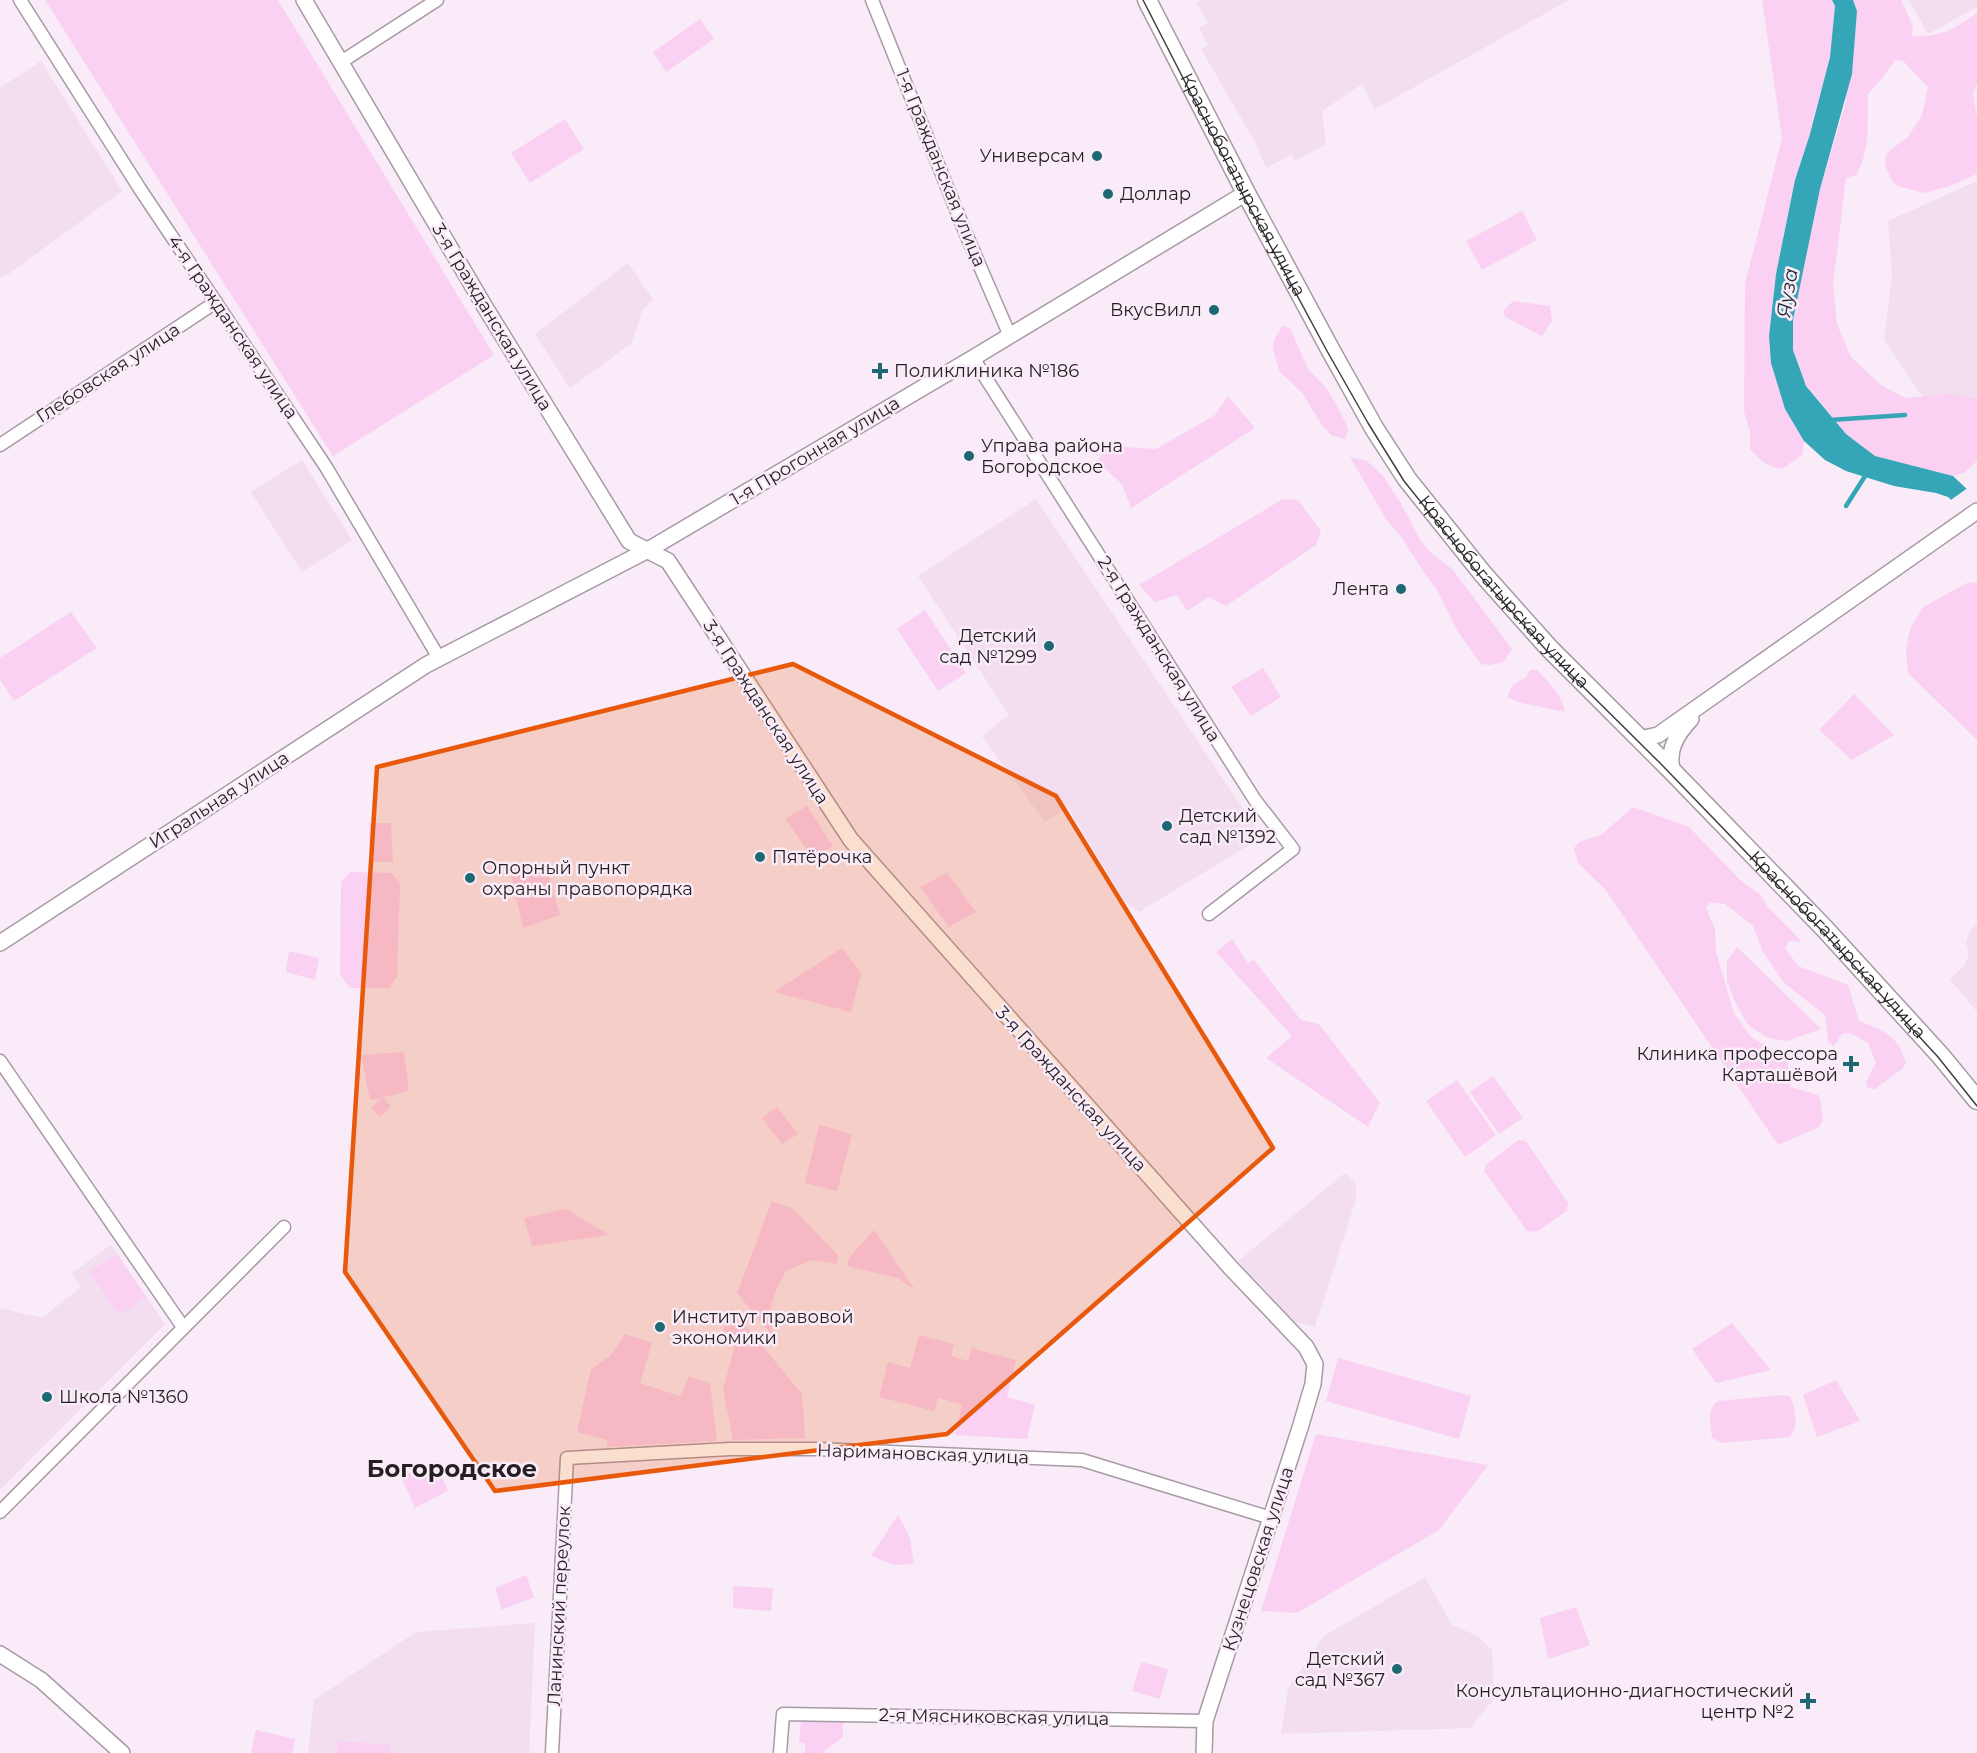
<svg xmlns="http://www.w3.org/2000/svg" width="1977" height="1753" font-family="Montserrat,sans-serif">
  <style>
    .built { fill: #f2deee }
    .green { fill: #fad1f3 }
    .water { fill: #34a6b7 }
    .pier { fill: #f9ebf7 }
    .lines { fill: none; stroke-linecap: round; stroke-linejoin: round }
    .stream { stroke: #34a6b7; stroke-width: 4.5 }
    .minor-casing { stroke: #a79aa5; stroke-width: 15 }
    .tertiary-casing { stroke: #a79aa5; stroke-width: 18 }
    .secondary-casing { stroke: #a79aa5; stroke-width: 21 }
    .minor { stroke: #fff; stroke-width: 12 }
    .tertiary { stroke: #fff; stroke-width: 15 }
    .secondary { stroke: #fff; stroke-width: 18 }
    .tram { stroke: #443e43; stroke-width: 1.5 }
    .marked { fill: #e8590c; fill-opacity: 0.2; stroke: #e8590c; stroke-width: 4.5; stroke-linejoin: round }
    .poi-dot { fill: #1e6873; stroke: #f9ebf7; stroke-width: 2 }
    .labels { text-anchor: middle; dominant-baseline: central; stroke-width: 5; stroke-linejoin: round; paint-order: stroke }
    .poi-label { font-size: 18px; fill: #241f23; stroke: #f9ebf7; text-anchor: start }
    .street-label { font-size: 18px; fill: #241f23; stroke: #f9ebf7 }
    .water-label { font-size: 20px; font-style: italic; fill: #1a2e31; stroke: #f9ebf7 }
    .district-label { font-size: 24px; font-weight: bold; fill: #241f23; stroke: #f9ebf7 }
  </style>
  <rect width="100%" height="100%" fill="#f9ebf7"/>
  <!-- built -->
  <path class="built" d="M 1202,0 L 1569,0 L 1375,109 L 1362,84 L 1322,111 L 1326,144 L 1295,161 L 1291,155 L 1266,168 L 1255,142 L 1201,49 L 1208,45 L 1199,28 L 1208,23 L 1197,3 Z
    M 1909,0 L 1977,0 L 1977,7 L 1928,34 Z
    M 41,61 L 122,191 L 10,273 L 0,278 L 0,88 Z
    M 1977,181 L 1977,431 L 1946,431 L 1884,340 L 1892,275 L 1888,221 Z
    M 628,263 L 653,299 L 642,311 L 632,343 L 570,388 L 535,334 Z
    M 302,460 L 352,540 L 302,572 L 251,492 Z
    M 1036,499 L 1262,837 L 1139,912 L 1125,902 L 1068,808 L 1045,822 L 982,736 L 1009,715 L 918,576 Z
    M 1977,923 L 1977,1012 L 1950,979 L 1965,965 L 1969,954 L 1966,943 L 1970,930 Z
    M 1345,1173 L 1356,1183 L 1356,1199 L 1315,1327 L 1295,1322 L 1238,1261 Z
    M 111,1245 L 165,1324 L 0,1490 L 0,1308 L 42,1318 L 81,1287 L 72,1273 Z
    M 1425,1577 L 1452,1625 L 1477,1636 L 1492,1650 L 1494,1699 L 1470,1728 L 1281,1734 L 1288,1688 L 1324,1636 Z
    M 535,1623 L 529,1753 L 308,1753 L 314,1700 L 416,1632 Z"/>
  <!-- green -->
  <path class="green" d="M 45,0 L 278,0 L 494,355 L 333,456 Z
    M 1762,0 L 1832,0 L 1835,6 L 1830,57 L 1810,134 L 1795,180 L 1776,274 L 1769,336 L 1771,363 L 1785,409 L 1804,441 L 1802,455 L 1782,469 C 1766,466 1760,461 1750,449 L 1750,432 L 1744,412 L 1745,284 L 1782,138 Z
    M 1853,0 L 1901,0 L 1913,26 L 1912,36 C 1940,38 1956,28 1977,13 L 1977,83 L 1973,94 L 1977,118 L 1977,174 L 1950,186 L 1924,193 L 1897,186 L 1891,179 L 1885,165 L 1885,158 L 1889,151 L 1908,137 L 1922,115 L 1928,87 L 1903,61 L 1895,60 L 1884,76 L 1868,94 C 1867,123 1871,150 1856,175 L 1846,178 L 1833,284 L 1837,324 L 1851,357 L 1881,385 L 1905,398 L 1952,394 L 1977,399 L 1977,461 L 1964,473 L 1953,476 L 1875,456 L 1846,434 L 1804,383 L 1793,350 L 1793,320 L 1820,189 L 1845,105 L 1857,11 Z
    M 700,19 L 714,39 L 666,72 L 653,52 Z
    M 565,119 L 584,149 L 530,183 L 511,153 Z
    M 1522,211 L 1537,240 L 1482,270 L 1466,241 Z
    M 1513,301 L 1550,306 L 1552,321 L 1542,336 L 1505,317 L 1503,311 Z
    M 1282,326 L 1290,328 L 1308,369 L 1328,390 L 1346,423 L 1348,431 L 1345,439 L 1331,435 L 1321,424 L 1303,394 L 1279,371 L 1273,348 L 1274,340 Z
    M 1228,396 L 1255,428 L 1131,508 L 1122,484 L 1097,461 L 1108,446 L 1156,449 L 1215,415 Z
    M 1350,457 L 1367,461 L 1383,476 L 1400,502 L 1421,541 L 1430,552 L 1453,570 L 1512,649 L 1504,662 L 1489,665 L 1481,664 L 1458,632 L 1437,590 L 1423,571 L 1402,538 L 1386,519 Z
    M 1283,499 L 1298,500 L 1321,531 L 1316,545 L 1226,606 L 1208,597 L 1187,611 L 1177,595 L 1155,602 L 1139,585 Z
    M 1977,582 L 1977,740 L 1908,673 L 1906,650 L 1910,629 L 1923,607 L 1967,583 Z
    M 925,610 L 966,673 L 938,691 L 897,629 Z
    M 71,612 L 97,648 L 14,701 L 0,680 L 0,658 Z
    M 1263,668 L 1281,697 L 1251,716 L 1231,687 Z
    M 1530,670 L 1537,670 C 1548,682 1563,695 1565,712 L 1521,703 L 1507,697 L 1513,685 L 1526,677 Z
    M 1854,694 L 1894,735 L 1852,760 L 1819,730 Z
    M 807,806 L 833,846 L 813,858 L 785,819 Z
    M 1633,807 L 1689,827 L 1742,882 L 1760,894 L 1768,907 L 1802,942 L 1789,941 L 1785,948 L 1798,966 L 1848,985 L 1859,1021 C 1884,1031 1898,1035 1906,1063 L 1902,1069 L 1875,1089 L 1868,1088 L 1866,1082 L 1876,1063 L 1868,1043 L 1850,1033 L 1842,1034 L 1834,1046 L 1828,1042 L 1825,1015 L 1784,983 L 1763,952 L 1753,926 L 1725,904 L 1710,902 L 1706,908 L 1715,929 L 1716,952 L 1734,1013 L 1752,1038 L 1787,1057 L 1790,1087 L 1818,1095 L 1821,1102 L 1823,1121 L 1819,1127 L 1778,1145 L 1605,889 L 1578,863 L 1574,848 L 1579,842 L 1601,835 Z
    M 369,823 L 391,823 L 393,862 L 370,862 Z
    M 546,864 L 560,915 L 523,928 L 511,875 Z
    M 350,872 L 392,873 L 400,883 L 397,977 L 389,988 L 350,988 L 340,975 L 341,882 Z
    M 947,873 L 976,912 L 949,927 L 920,887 Z
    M 1232,939 L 1248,963 L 1254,960 L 1301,1020 L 1319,1024 L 1380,1103 L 1368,1127 L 1266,1058 L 1292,1036 L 1216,952 Z
    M 1737,947 L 1821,1029 L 1787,1041 L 1768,1038 L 1748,1025 L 1735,1002 L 1727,981 L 1727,961 Z
    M 842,948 L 861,973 L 851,1012 L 774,992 Z
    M 289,951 L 319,958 L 315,980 L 286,972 Z
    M 404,1052 L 409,1091 L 383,1097 L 391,1106 L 380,1117 L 371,1108 L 382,1098 L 370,1100 L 361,1055 Z
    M 1493,1076 L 1523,1118 L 1499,1134 L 1470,1092 Z
    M 1457,1080 L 1496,1135 L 1465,1157 L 1426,1101 Z
    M 777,1107 L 798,1134 L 782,1144 L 762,1118 Z
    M 819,1125 L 852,1134 L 837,1191 L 805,1183 Z
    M 1518,1140 L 1526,1141 L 1568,1203 L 1567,1211 L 1536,1232 L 1527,1231 L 1484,1171 L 1486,1165 Z
    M 772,1201 L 792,1208 L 838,1255 L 837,1264 L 812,1260 L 786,1271 L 776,1290 L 770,1310 L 773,1337 L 737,1293 Z
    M 566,1209 L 609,1235 L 532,1246 L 524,1218 Z
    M 874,1230 L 916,1291 L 898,1278 L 847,1266 L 849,1258 Z
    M 117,1254 L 146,1297 L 119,1315 L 89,1272 Z
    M 731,1308 L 802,1394 L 805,1438 L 733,1440 L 723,1389 L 736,1342 L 721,1336 Z
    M 1732,1323 L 1771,1370 L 1716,1383 L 1692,1349 Z
    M 625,1334 L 652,1343 L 640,1383 L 680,1396 L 689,1376 L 710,1383 L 717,1441 L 607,1447 L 607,1440 L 577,1432 L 591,1369 L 610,1356 Z
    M 919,1335 L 954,1344 L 951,1356 L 968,1361 L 972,1348 L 1016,1360 L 1007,1397 L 1035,1405 L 1027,1439 L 955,1435 L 962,1404 L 938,1398 L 934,1411 L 879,1397 L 888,1362 L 910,1368 Z
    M 1338,1358 L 1471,1396 L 1459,1439 L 1326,1401 Z
    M 1836,1380 L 1860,1421 L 1817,1437 L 1803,1395 Z
    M 1784,1395 L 1790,1396 C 1795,1407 1799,1428 1790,1437 L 1722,1443 L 1712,1438 C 1711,1425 1706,1409 1718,1401 Z
    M 1316,1434 L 1488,1465 L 1439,1530 L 1297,1613 L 1261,1611 Z
    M 435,1460 L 448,1491 L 415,1508 L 401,1477 Z
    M 898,1515 L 910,1538 L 914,1564 L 894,1565 L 871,1556 Z
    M 526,1575 L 534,1597 L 502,1610 L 495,1588 Z
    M 733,1586 L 773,1588 L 771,1611 L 733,1608 Z
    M 1576,1607 L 1590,1645 L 1548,1659 L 1540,1618 Z
    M 1141,1662 L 1168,1669 L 1160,1699 L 1132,1691 Z
    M 801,1720 L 843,1721 L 843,1737 L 822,1753 L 805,1753 L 805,1744 L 799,1741 Z
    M 256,1730 L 295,1739 L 292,1753 L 251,1753 Z
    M 337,1741 L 390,1745 L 390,1753 L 337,1753 Z"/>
  <!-- water -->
  <path class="water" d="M 1832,0 L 1853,0 L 1857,11 L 1852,74 L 1820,189 L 1793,320 L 1793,350 L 1806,386 L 1846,434 L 1875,456 L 1953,476 L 1970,492 L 1963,511 L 1948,497 L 1936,493 L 1894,486 L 1846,471 L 1825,460 L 1804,441 L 1785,409 L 1771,363 L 1769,336 L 1776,274 L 1795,180 L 1810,134 L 1830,57 L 1835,6 Z"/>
  <!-- pier -->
  <path class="pier" d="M 1969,487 L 1977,496 L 1977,536 L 1961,513 L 1948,502 Z"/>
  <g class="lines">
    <!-- stream -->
    <path class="stream" d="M 1830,420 L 1905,415
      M 1846,506 L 1867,473"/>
    <defs>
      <path id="minor" d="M 20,0 L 140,189 L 326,467 L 439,658
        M 872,0 L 966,234 L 1010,336
        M 341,62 L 437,0
        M 973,358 L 1255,800 L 1293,849 L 1209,914
        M 0,445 L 216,302
        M 0,1061 L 183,1327
        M 0,1512 L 284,1227
        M 552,1753 L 567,1458 L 730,1449 L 816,1449 L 1082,1460 L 1271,1518
        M 780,1753 L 783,1714 L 1205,1721"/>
      <path id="tertiary" d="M 304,0 L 485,307 L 629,541 L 668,561 L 851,840 L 1230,1267 L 1306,1347 L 1315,1364 L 1313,1384 L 1300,1428 L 1205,1721 L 1204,1753
        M 1638,736 L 1644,738 L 1658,735 L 1977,511
        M 1673,772 C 1666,751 1677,734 1691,719
        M 0,943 L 426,665 L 648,550 L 973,358 L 1246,193
        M 0,1654 L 41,1680 L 122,1753"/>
      <g id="secondary">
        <path id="s1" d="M 1147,0 L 1246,193 L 1330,349 L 1374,428 L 1407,479 L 1483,574 L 1549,648 L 1673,772 L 1825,929 L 1940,1055 L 1977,1100"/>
      </g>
    </defs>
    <!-- minor casing -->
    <use href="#minor" class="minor-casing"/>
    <!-- tertiary casing -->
    <use href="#tertiary" class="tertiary-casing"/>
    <!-- secondary casing -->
    <use href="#secondary" class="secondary-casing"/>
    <!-- minor -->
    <use href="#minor" class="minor"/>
    <!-- tertiary -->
    <use href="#tertiary" class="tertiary"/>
    <!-- secondary -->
    <use href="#secondary" class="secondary"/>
    <!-- tram -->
    <path class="tram" d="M 1143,0 L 1243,195 L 1327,351 L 1368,423 L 1404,481 L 1480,576 L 1546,650 L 1661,764 L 1822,931 L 1938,1057 L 1977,1106"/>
  </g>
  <!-- marked area -->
  <path class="marked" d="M 793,664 L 1056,796 L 1273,1148 L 947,1434 L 495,1491 L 345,1272 L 377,767 Z"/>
  <!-- markers -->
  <g class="poi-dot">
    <circle cx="1097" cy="156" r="6"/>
    <circle cx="1108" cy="194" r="6"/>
    <circle cx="1214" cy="310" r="6"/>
    <path d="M877 362h6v6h6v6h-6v6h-6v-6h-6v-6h6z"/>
    <circle cx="969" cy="456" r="6"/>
    <circle cx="1401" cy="589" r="6"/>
    <circle cx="1049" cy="646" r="6"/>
    <circle cx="1167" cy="826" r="6"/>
    <circle cx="760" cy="857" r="6"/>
    <circle cx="470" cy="878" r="6"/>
    <path d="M1848 1055h6v6h6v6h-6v6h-6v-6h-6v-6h6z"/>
    <circle cx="660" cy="1327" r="6"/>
    <circle cx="47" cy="1397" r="6"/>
    <circle cx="1397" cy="1669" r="6"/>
    <path d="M1805 1692h6v6h6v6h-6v6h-6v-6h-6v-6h6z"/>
  </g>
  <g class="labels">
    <!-- poi labels -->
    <g class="poi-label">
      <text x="1085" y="156" text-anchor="end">Универсам</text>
      <text x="1120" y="194">Доллар</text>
      <text x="1202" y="310" text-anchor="end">ВкусВилл</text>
      <text x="894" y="371">Поликлиника №186</text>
      <text x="981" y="446">Управа района<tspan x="981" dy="21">Богородское</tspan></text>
      <text x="1389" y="589" text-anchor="end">Лента</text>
      <text x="1037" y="636" text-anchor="end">Детский<tspan x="1037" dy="21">сад №1299</tspan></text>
      <text x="1179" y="816">Детский<tspan x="1179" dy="21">сад №1392</tspan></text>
      <text x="772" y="857">Пятёрочка</text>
      <text x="482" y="868">Опорный пункт<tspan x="482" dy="21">охраны правопорядка</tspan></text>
      <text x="1838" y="1054" text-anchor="end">Клиника профессора<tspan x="1838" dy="21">Карташёвой</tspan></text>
      <text x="672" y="1317">Институт правовой<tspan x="672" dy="21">экономики</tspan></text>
      <text x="59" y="1397">Школа №1360</text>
      <text x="1385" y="1659" text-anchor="end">Детский<tspan x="1385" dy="21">сад №367</tspan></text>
      <text x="1794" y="1691" text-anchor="end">Консультационно-диагностический<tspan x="1794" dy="21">центр №2</tspan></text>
    </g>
    <!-- street labels -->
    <g class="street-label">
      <text transform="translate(941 168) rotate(68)">1-я Гражданская улица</text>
      <text stroke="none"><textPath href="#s1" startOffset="208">Краснобогатырская улица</textPath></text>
      <text transform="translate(492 317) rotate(59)">3-я Гражданская улица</text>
      <text transform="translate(233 327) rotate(56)">4-я Гражданская улица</text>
      <text transform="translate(108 373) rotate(-33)">Глебовская улица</text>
      <text transform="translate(815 451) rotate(-31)">1-я Прогонная улица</text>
      <text stroke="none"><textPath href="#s1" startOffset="694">Краснобогатырская улица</textPath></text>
      <text transform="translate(1159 649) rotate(58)">2-я Гражданская улица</text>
      <text transform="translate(766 712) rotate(57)">3-я Гражданская улица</text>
      <text transform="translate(219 800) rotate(-33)">Игральная улица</text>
      <text stroke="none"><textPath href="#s1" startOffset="1180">Краснобогатырская улица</textPath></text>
      <text transform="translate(1071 1089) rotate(48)">3-я Гражданская улица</text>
      <text transform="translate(923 1454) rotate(2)">Наримановская улица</text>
      <text transform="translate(1258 1559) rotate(-72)">Кузнецовская улица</text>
      <text transform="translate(559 1606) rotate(-87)">Ланинский переулок</text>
      <text transform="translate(994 1717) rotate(1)">2-я Мясниковская улица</text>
    </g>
    <!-- water labels -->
    <g class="water-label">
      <text transform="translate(1787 293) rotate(-81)">Яуза</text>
    </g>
    <!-- district labels -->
    <g class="district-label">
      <text x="452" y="1468">Богородское</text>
    </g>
  </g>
</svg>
